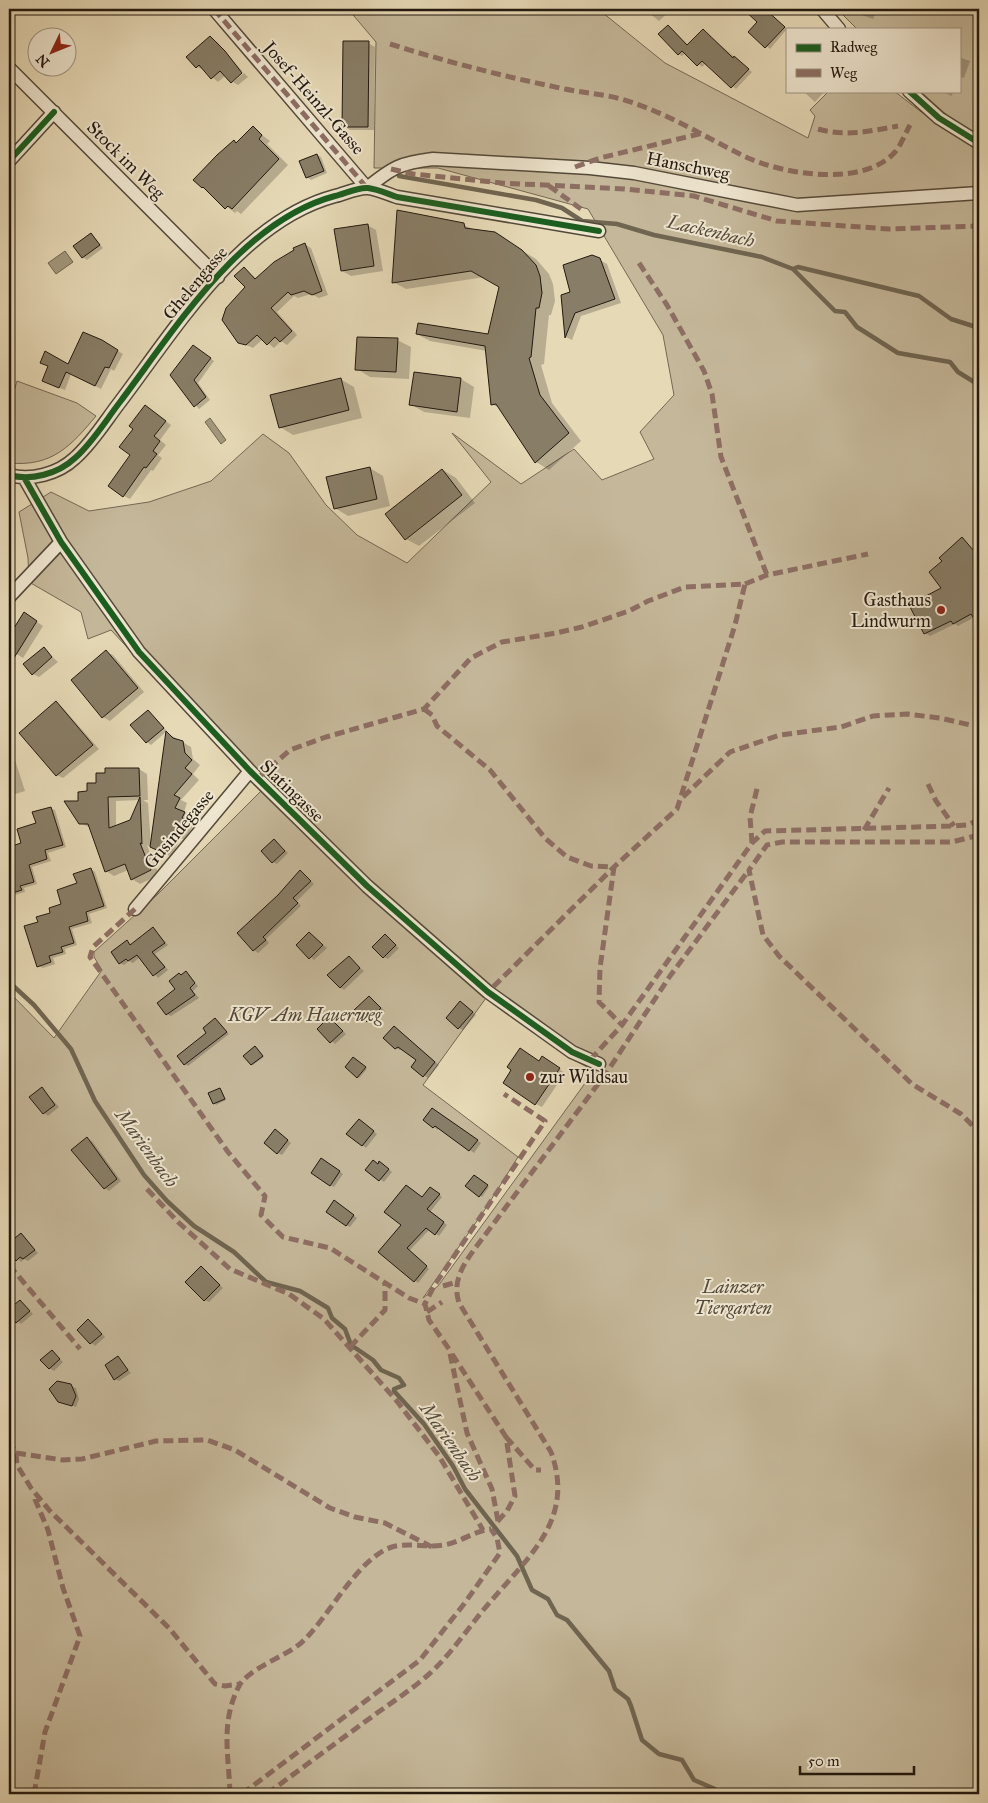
<svg xmlns="http://www.w3.org/2000/svg" width="988" height="1803" font-family="'IM FELL Great Primer',serif">
  <style>
    .green { fill: #c5b89a; stroke: #746854; fill-rule: evenodd }
    .water { fill: #a3987d; stroke: #6f6551 }
    .shadow { fill: #0003; fill-rule: evenodd }
    .lines { fill: none; stroke-linecap: round; stroke-linejoin: round }
    .stream { stroke: #6f6551; stroke-width: 4.5 }
    .building { fill: #887d66; stroke: #22190f }
    .minor-casing { stroke: #534939; stroke-width: 15 }
    .minor { stroke: #efe6d0; stroke-width: 12 }
    .quiet { stroke: #8d6e63; stroke-width: 5; stroke-dasharray: 10 5; stroke-linecap: butt }
    .cycleway-casing { stroke: #efe6d0; stroke-width: 9 }
    .cycleway { stroke: #1b5e20; stroke-width: 6 }
    .poi-dot { fill: #8f2418; stroke: #efe6d0; stroke-width: 2 }
    .labels { text-anchor: middle; dominant-baseline: central; stroke-width: 4; stroke-linejoin: round; paint-order: stroke }
    .street-label { font-size: 18px; fill: #22190f; stroke: #efe6d0 }
    .poi-label { font-size: 18px; fill: #22190f; stroke: #efe6d0; text-anchor: end }
    .park-label { font-size: 18px; font-style: italic; fill: #534939; stroke: #efe6d0 }
    .water-label { font-size: 19px; font-style: italic; fill: #564c3b; stroke: #efe6d0 }
  </style>
  <rect width="100%" height="100%" fill="#e6d9b6"/>
  <filter id="stains"><feTurbulence type="fractalNoise" baseFrequency=".004" numOctaves="4"/><feColorMatrix values="0 0 0 0 .2 0 0 0 0 .09 0 0 0 0 .02 0 0 0 .5 -.17"/></filter>
  <radialGradient id="worn" r=".72"><stop offset=".6" stop-color="#630" stop-opacity="0"/><stop offset="1" stop-color="#630" stop-opacity=".3"/></radialGradient>
  <!-- green -->
  <path class="green" d="M 348,9 L 598,9 L 665,63 L 808,138 L 815,116 L 810,110 L 829,91 L 894,91 L 933,121 L 949,117 L 920,91 L 959,91 L 959,29 L 857,29 L 837,9 L 979,9 L 979,1794 L 9,1794 L 9,992 L 54,1038 L 102,970 L 94,957 L 94,952 L 157,895 L 261,791 L 111,630 L 88,639 L 81,612 L 29,582 L 28,558 L 19,512 L 51,492 L 89,511 L 149,502 L 211,481 L 263,434 L 289,453 L 326,505 L 357,535 L 407,563 L 491,482 L 452,433 L 521,484 L 574,449 L 602,480 L 654,459 L 640,432 L 674,395 L 663,335 L 588,209 L 438,168 L 374,168 L 376,42 ZM 486,998 L 570,1058 L 591,1069 L 599,1057 L 599,1064 L 438,1286 L 423,1298 L 484,1211 L 518,1157 L 423,1085 Z
    M 17,381 L 77,403 L 96,416 C 71,446 52,467 9,463 L 9,408 Z"/>
  <!-- water -->
  <path class="water" d="M 65,251 L 73,262 L 56,274 L 48,263 Z
    M 210,418 L 226,440 L 221,444 L 205,422 Z"/>
  <!-- shadow -->
  <path class="shadow" d="M 644,9 L 672,9 L 659,21 Z
    M 745,9 L 765,9 L 787,29 L 770,49 L 750,32 L 759,22 Z
    M 861,9 L 877,9 L 873,19 L 859,14 Z
    M 669,26 L 688,45 L 703,30 L 752,72 L 736,89 L 706,63 L 702,67 L 686,53 L 682,56 L 678,54 Z
    M 210,38 L 217,42 L 242,71 L 232,80 L 226,75 L 218,82 L 204,70 L 197,67 Z
    M 368,43 L 375,47 L 374,130 L 350,130 L 344,126 Z
    M 959,57 L 970,61 L 964,78 L 959,77 Z
    M 244,73 L 248,77 L 238,85 L 233,82 Z
    M 978,84 L 979,84 L 979,105 L 974,103 Z
    M 803,91 L 825,91 L 815,102 Z
    M 939,91 L 953,91 L 952,96 Z
    M 9,109 L 13,114 L 12,122 L 9,125 Z
    M 253,128 L 270,141 L 267,144 L 288,165 L 241,214 L 237,211 L 235,213 L 202,187 Z
    M 317,155 L 321,157 L 327,173 L 311,180 L 307,177 Z
    M 367,225 L 376,230 L 383,271 L 351,276 L 342,271 Z
    M 464,225 L 474,230 L 508,242 L 536,259 L 549,274 L 553,284 L 555,301 L 551,315 L 549,315 L 544,364 L 541,365 L 552,403 L 581,441 L 549,470 L 536,462 L 501,409 L 492,404 L 487,351 L 430,341 L 417,334 L 489,336 L 500,286 L 485,277 L 406,289 L 393,282 Z
    M 91,234 L 103,248 L 87,260 L 83,257 Z
    M 304,244 L 311,248 L 328,295 L 319,298 L 311,294 L 298,298 L 294,296 L 277,312 L 297,335 L 287,345 L 281,341 L 274,348 L 263,339 L 253,348 L 239,342 L 247,287 L 244,269 L 257,279 Z
    M 600,260 L 607,264 L 621,303 L 581,316 L 572,340 L 566,337 L 562,296 L 571,293 Z
    M 397,340 L 411,347 L 409,379 L 370,377 L 357,369 Z
    M 108,345 L 123,354 L 114,371 L 111,369 L 101,389 L 71,374 L 65,390 L 49,384 L 49,366 L 69,365 Z
    M 198,349 L 214,361 L 198,383 L 210,400 L 199,409 L 172,375 Z
    M 340,379 L 354,387 L 362,418 L 293,435 L 280,427 Z
    M 461,379 L 474,387 L 470,418 L 424,412 L 410,404 Z
    M 146,407 L 171,425 L 160,440 L 166,445 L 158,455 L 162,458 L 153,471 L 151,470 L 130,499 L 124,496 L 135,429 Z
    M 370,468 L 383,476 L 390,506 L 348,516 L 335,508 Z
    M 443,470 L 456,478 L 475,503 L 419,546 L 406,539 Z
    M 962,539 L 979,556 L 979,623 L 975,617 L 958,626 L 955,624 L 930,636 L 925,633 L 943,588 L 944,562 Z
    M 25,614 L 43,626 L 23,658 L 9,649 L 9,638 Z
    M 44,649 L 58,662 L 39,677 L 33,674 Z
    M 106,652 L 113,655 L 144,692 L 110,721 L 103,717 Z
    M 9,696 L 13,699 L 13,703 L 9,707 Z
    M 56,703 L 62,707 L 99,749 L 63,778 L 57,775 Z
    M 148,711 L 167,731 L 151,745 L 147,742 Z
    M 167,733 L 191,747 L 193,759 L 200,765 L 193,774 L 199,780 L 181,800 L 187,803 L 184,812 L 192,818 L 190,823 L 193,825 L 186,840 L 180,838 L 172,857 L 147,845 L 159,875 L 140,884 L 132,879 L 128,870 L 114,876 L 106,871 L 91,828 L 80,823 L 80,802 L 98,784 L 139,769 L 147,774 L 148,800 L 143,800 L 148,803 L 151,845 ZM 140,800 L 131,821 L 116,827 L 116,801 Z
    M 9,754 L 14,757 L 25,791 L 9,796 Z
    M 50,808 L 55,810 L 66,847 L 48,853 L 51,861 L 32,867 L 37,884 L 24,888 L 25,892 L 12,896 L 13,901 L 9,903 L 9,853 L 23,844 Z
    M 274,841 L 288,853 L 277,864 L 273,862 Z
    M 91,869 L 95,872 L 107,908 L 89,914 L 92,923 L 72,929 L 77,945 L 65,949 L 66,954 L 53,958 L 55,964 L 43,968 L 38,966 L 52,913 L 63,905 Z
    M 304,874 L 314,884 L 297,901 L 301,906 L 266,939 L 269,943 L 258,953 L 254,950 Z
    M 153,929 L 168,945 L 155,954 L 168,970 L 158,978 L 140,957 L 133,963 L 129,961 L 124,965 L 120,963 L 127,942 L 132,945 Z
    M 310,933 L 327,948 L 314,960 L 298,945 Z
    M 389,938 L 399,948 L 388,959 L 384,957 Z
    M 351,960 L 364,971 L 344,990 L 340,987 Z
    M 186,973 L 198,986 L 193,991 L 199,998 L 171,1016 L 167,1014 L 182,976 Z
    M 369,997 L 385,1011 L 372,1023 L 363,1019 Z
    M 465,1005 L 476,1015 L 463,1030 L 459,1028 Z
    M 330,1018 L 346,1034 L 335,1044 L 319,1029 Z
    M 216,1019 L 229,1034 L 188,1066 L 185,1064 Z
    M 398,1030 L 439,1065 L 428,1078 L 412,1067 L 418,1060 L 402,1048 L 400,1050 L 396,1048 Z
    M 257,1048 L 264,1057 L 253,1065 L 251,1064 Z
    M 355,1059 L 367,1069 L 359,1078 L 358,1077 Z
    M 540,1062 L 549,1062 L 565,1073 L 542,1107 L 536,1104 Z
    M 42,1089 L 59,1107 L 48,1116 L 44,1113 Z
    M 220,1089 L 226,1100 L 216,1105 L 210,1094 Z
    M 436,1112 L 481,1143 L 474,1153 L 439,1128 L 438,1130 L 434,1127 Z
    M 363,1123 L 377,1134 L 366,1148 L 362,1145 Z
    M 279,1133 L 291,1143 L 282,1155 L 278,1153 Z
    M 87,1139 L 92,1141 L 121,1181 L 109,1191 L 105,1188 Z
    M 326,1162 L 343,1174 L 334,1187 L 330,1185 Z
    M 378,1165 L 384,1165 L 392,1172 L 384,1182 L 367,1170 Z
    M 474,1177 L 489,1187 L 482,1197 L 467,1186 Z
    M 434,1190 L 442,1197 L 430,1212 L 447,1225 L 439,1236 L 430,1229 L 409,1251 L 429,1269 L 418,1283 L 380,1252 L 423,1198 Z
    M 338,1204 L 357,1218 L 350,1227 L 346,1225 Z
    M 21,1235 L 38,1253 L 28,1261 L 24,1259 L 21,1262 L 9,1250 L 9,1245 Z
    M 205,1270 L 223,1288 L 209,1302 L 205,1300 Z
    M 20,1301 L 33,1314 L 21,1324 L 9,1312 Z
    M 89,1320 L 105,1337 L 95,1346 L 78,1330 Z
    M 52,1352 L 63,1362 L 54,1371 L 49,1368 Z
    M 118,1358 L 131,1373 L 119,1381 L 115,1379 Z
    M 71,1386 L 76,1388 L 79,1399 L 76,1407 L 59,1401 Z"/>
  <g class="lines">
    <!-- stream -->
    <path class="stream" d="M 399,176 L 536,200 L 562,208 L 582,221 L 617,224 L 654,235 L 762,257 L 793,269 L 835,311 L 845,312 L 857,327 L 898,353 L 950,362 L 958,372 L 979,385
      M 793,269 L 798,267 L 919,296 L 951,319 L 973,326 L 979,331
      M 9,982 L 34,1005 L 71,1049 L 95,1101 L 144,1175 L 167,1201 L 194,1226 L 234,1252 L 266,1282 L 300,1291 L 328,1308 L 332,1318 L 345,1329 L 351,1345 L 373,1360 L 381,1370 L 399,1378 L 404,1385 L 394,1389 L 394,1391 L 424,1424 L 453,1466 L 465,1489 L 517,1556 L 532,1590 L 548,1599 L 557,1615 L 567,1620 L 609,1671 L 615,1689 L 628,1699 L 631,1706 L 642,1740 L 659,1754 L 682,1760 L 694,1780 L 715,1789 L 718,1794"/>
  </g>
  <!-- building -->
  <path class="building" d="M 743,9 L 765,9 L 785,27 L 765,48 L 748,32 L 757,22 Z
    M 668,25 L 687,45 L 703,29 L 733,58 L 734,56 L 749,69 L 731,88 L 702,61 L 697,66 L 682,51 L 678,55 L 658,34 Z
    M 210,36 L 225,51 L 242,73 L 231,83 L 220,71 L 211,79 L 199,65 L 196,68 L 186,57 Z
    M 343,41 L 369,41 L 368,127 L 342,127 Z
    M 253,126 L 262,135 L 259,139 L 279,159 L 232,209 L 228,206 L 225,209 L 203,187 L 202,188 L 193,180 L 217,155 L 234,140 L 236,143 Z
    M 317,154 L 324,171 L 306,178 L 299,161 Z
    M 397,210 L 464,223 L 465,228 L 495,232 L 522,250 L 536,265 L 540,276 L 542,293 L 539,308 L 536,308 L 531,357 L 529,358 L 540,395 L 569,433 L 535,463 L 496,404 L 491,405 L 485,346 L 416,334 L 418,323 L 488,334 L 499,287 L 471,271 L 392,283 Z
    M 368,224 L 374,266 L 341,271 L 334,229 Z
    M 91,233 L 100,245 L 82,258 L 73,246 Z
    M 305,243 L 322,291 L 312,295 L 304,291 L 291,295 L 288,292 L 271,308 L 292,331 L 280,342 L 275,337 L 267,345 L 257,335 L 246,345 L 238,343 L 222,320 L 226,308 L 245,287 L 234,276 L 244,267 L 255,279 L 274,262 L 294,250 L 293,248 Z
    M 592,255 L 600,258 L 615,299 L 575,313 L 565,338 L 561,295 L 570,292 L 563,265 Z
    M 83,332 L 102,340 L 118,350 L 109,368 L 105,367 L 95,386 L 66,372 L 59,388 L 42,381 L 48,366 L 40,363 L 45,351 L 68,364 Z
    M 357,337 L 398,338 L 396,372 L 355,370 Z
    M 193,345 L 211,358 L 194,380 L 206,397 L 194,407 L 170,375 Z
    M 414,372 L 461,378 L 457,412 L 409,405 Z
    M 341,378 L 349,410 L 279,428 L 270,395 Z
    M 145,405 L 166,421 L 154,436 L 160,441 L 153,451 L 157,454 L 146,468 L 144,467 L 123,497 L 108,486 L 130,455 L 119,447 L 133,429 L 129,426 Z
    M 370,467 L 377,499 L 334,509 L 326,477 Z
    M 442,469 L 462,495 L 405,540 L 385,514 Z
    M 962,537 L 979,557 L 979,626 L 971,614 L 953,624 L 951,621 L 924,634 L 909,605 L 941,588 L 929,572 L 942,561 L 939,558 Z
    M 24,612 L 37,621 L 9,666 L 9,636 Z
    M 44,647 L 52,657 L 32,675 L 23,664 Z
    M 106,650 L 138,688 L 102,718 L 71,680 Z
    M 56,701 L 93,745 L 56,776 L 19,733 Z
    M 148,710 L 164,728 L 146,743 L 130,725 Z
    M 166,731 L 173,738 L 183,741 L 185,753 L 192,760 L 185,768 L 192,774 L 174,795 L 180,798 L 175,808 L 185,812 L 182,818 L 185,819 L 177,836 L 172,834 L 163,853 L 150,847 Z
    M 105,768 L 139,768 L 140,796 L 108,797 L 109,828 L 130,820 L 140,797 L 142,844 L 140,843 L 151,870 L 131,880 L 125,864 L 105,872 L 88,824 L 79,824 L 64,801 L 78,801 L 78,792 L 87,791 L 87,783 L 96,783 L 96,773 L 105,773 Z
    M 51,807 L 63,845 L 45,850 L 47,859 L 29,865 L 34,882 L 20,886 L 22,890 L 9,894 L 9,847 L 21,843 L 17,829 L 36,823 L 32,812 Z
    M 274,839 L 285,851 L 272,863 L 261,851 Z
    M 91,868 L 104,906 L 86,912 L 88,921 L 69,927 L 74,943 L 61,947 L 63,952 L 49,956 L 51,962 L 37,967 L 24,926 L 38,922 L 36,917 L 50,913 L 49,908 L 61,904 L 57,890 L 77,883 L 73,874 Z
    M 300,870 L 311,881 L 293,898 L 298,903 L 263,937 L 266,940 L 253,951 L 237,933 L 278,895 Z
    M 153,927 L 165,943 L 152,952 L 165,967 L 153,976 L 137,955 L 128,961 L 126,959 L 119,964 L 111,952 L 127,940 L 130,945 Z
    M 309,932 L 323,945 L 309,959 L 296,945 Z
    M 385,934 L 396,945 L 383,958 L 372,947 Z
    M 349,956 L 360,968 L 340,988 L 327,975 Z
    M 186,971 L 195,983 L 190,988 L 195,995 L 166,1015 L 157,1003 L 175,989 L 169,981 L 179,973 L 181,975 Z
    M 369,996 L 381,1008 L 367,1022 L 364,1019 L 363,1020 L 353,1011 Z
    M 460,1001 L 473,1012 L 458,1029 L 446,1018 Z
    M 329,1017 L 343,1031 L 330,1043 L 317,1029 Z
    M 215,1018 L 227,1032 L 184,1065 L 177,1056 L 206,1033 L 203,1028 Z
    M 394,1026 L 435,1062 L 423,1077 L 411,1067 L 416,1060 L 398,1047 L 395,1049 L 383,1038 Z
    M 255,1046 L 263,1056 L 251,1065 L 243,1056 Z
    M 520,1048 L 539,1061 L 542,1056 L 560,1068 L 535,1105 L 503,1083 L 511,1070 L 507,1067 Z
    M 353,1057 L 366,1067 L 357,1078 L 345,1067 Z
    M 42,1087 L 55,1105 L 43,1114 L 29,1097 Z
    M 220,1088 L 225,1099 L 213,1104 L 208,1093 Z
    M 432,1108 L 478,1140 L 469,1151 L 435,1126 L 433,1128 L 423,1120 Z
    M 359,1119 L 374,1131 L 362,1146 L 346,1134 Z
    M 275,1129 L 288,1140 L 277,1154 L 264,1143 Z
    M 87,1137 L 117,1179 L 104,1189 L 71,1150 Z
    M 321,1158 L 340,1171 L 330,1186 L 311,1173 Z
    M 373,1160 L 378,1164 L 379,1161 L 389,1169 L 379,1181 L 365,1170 Z
    M 474,1175 L 488,1185 L 479,1197 L 465,1186 Z
    M 406,1185 L 422,1197 L 430,1187 L 440,1194 L 427,1209 L 444,1222 L 435,1235 L 426,1228 L 407,1248 L 427,1266 L 414,1282 L 378,1252 L 401,1225 L 384,1212 Z
    M 334,1200 L 354,1215 L 346,1226 L 326,1212 Z
    M 21,1233 L 35,1250 L 23,1259 L 20,1257 L 16,1261 L 9,1252 L 9,1243 Z
    M 201,1266 L 220,1285 L 204,1301 L 185,1282 Z
    M 20,1300 L 30,1311 L 16,1323 L 9,1314 L 9,1309 Z
    M 88,1319 L 102,1334 L 90,1344 L 77,1330 Z
    M 52,1350 L 60,1359 L 49,1369 L 40,1360 Z
    M 118,1356 L 128,1370 L 114,1380 L 105,1365 Z
    M 57,1381 L 71,1384 L 76,1396 L 72,1406 L 58,1402 L 49,1389 Z"/>
  <g class="lines">
    <defs>
      <path id="minor" d="M 214,9 L 367,188
        M 822,9 L 839,29
        M 9,68 L 218,277
        M 909,91 L 939,118 L 979,143
        M 9,161 L 54,112
        M 367,188 C 393,167 400,163 433,159 L 590,168 L 634,173 L 797,205 L 979,193
        M 9,475 C 31,481 58,474 75,458 C 93,442 106,420 120,402 C 176,328 241,221 335,196 C 344,194 358,187 368,188 C 377,189 388,194 397,197 L 599,231
        M 25,479 L 61,542 L 139,652 L 250,771 L 367,886 L 488,992 L 572,1052 L 599,1064
        M 9,597 L 61,542
        M 135,909 L 250,771"/>
    </defs>
    <!-- minor casing -->
    <use href="#minor" class="minor-casing"/>
    <!-- minor -->
    <use href="#minor" class="minor"/>
    <!-- quiet -->
    <path class="quiet" d="M 214,9 L 367,188
      M 390,44 C 447,62 506,77 565,89 C 584,93 603,94 621,99 C 667,112 706,138 748,158 C 787,175 864,187 895,152 C 901,145 905,134 910,125
      M 818,129 C 845,137 871,131 898,126
      M 575,167 L 600,158 L 703,133
      M 391,169 L 413,174 L 502,183 L 624,189 L 694,196 L 777,221 L 889,229 L 979,226
      M 549,186 L 581,209
      M 639,263 L 667,305 L 704,371 L 712,394 L 721,457 L 767,575
      M 745,584 L 767,575 L 868,554
      M 424,709 L 432,715 L 437,726 L 490,770 L 545,838 L 567,857 L 591,866 L 614,867 L 600,968 L 599,1002 L 622,1025
      M 258,778 L 290,750 L 326,737 L 424,709 L 471,658 L 502,642 L 556,633 L 582,627 L 629,611 L 648,601 L 685,587 L 745,584 L 735,625 L 677,809 L 614,867 L 488,992
      M 928,784 L 936,801 L 954,826
      M 683,797 L 730,752 L 780,735 L 841,727 L 873,716 L 907,714 L 940,718 L 979,727
      M 864,830 L 889,788
      M 979,835 L 952,842 L 782,842 L 767,845 L 749,870 L 763,935 L 779,956 L 912,1084 L 961,1114 L 975,1128 L 979,1139
      M 752,843 L 750,817 L 758,785
      M 135,909 L 93,947 L 90,957 L 228,1152 L 265,1196 L 261,1215 L 283,1237 L 330,1248 L 409,1298 L 425,1304
      M 590,1060 L 622,1025 L 752,843 L 765,831 L 954,826 L 967,825 L 979,820
      M 147,1189 L 178,1222 L 230,1269 L 289,1294 L 324,1319 L 396,1400 L 439,1456 L 483,1530
      M 9,1265 L 80,1349
      M 443,1286 L 457,1282
      M 427,1312 L 442,1302
      M 350,1347 L 385,1310 L 385,1283
      M 452,1354 L 506,1437 L 515,1496 L 507,1511 L 497,1522
      M 506,1437 L 535,1470 L 541,1470
      M 9,1440 L 16,1453 L 17,1465 L 31,1488 L 50,1511 L 169,1628 L 215,1684 L 225,1686 L 240,1684
      M 16,1453 L 63,1460 L 82,1459 L 156,1441 L 207,1440 L 235,1450 L 330,1508 L 355,1517 L 385,1523 L 432,1547
      M 498,1521 L 492,1489 L 467,1433 L 449,1349 L 429,1320 L 425,1304 L 434,1286 L 545,1121 L 504,1094
      M 34,1794 L 45,1732 L 80,1636 L 63,1588 L 48,1530 L 34,1497
      M 230,1794 C 229,1756 220,1723 239,1686 C 248,1669 286,1656 301,1643 C 328,1619 357,1558 392,1547 C 408,1542 427,1548 444,1545 C 461,1542 474,1531 491,1529
      M 242,1794 L 420,1660 L 464,1604 L 500,1553 L 497,1538 L 491,1529
      M 267,1794 C 303,1767 340,1740 377,1713 C 394,1701 412,1689 428,1675 C 453,1653 470,1624 492,1600 C 531,1554 575,1518 551,1452 L 459,1303 C 452,1281 463,1265 476,1247 L 607,1072 L 670,976 L 749,870"/>
    <defs>
      <path id="cycleway" d="M 909,91 L 939,118 L 979,143
        M 9,161 L 54,112
        M 9,475 C 31,481 58,474 75,458 C 93,442 106,420 120,402 C 176,328 241,221 335,196 C 344,194 358,187 368,188 C 377,189 388,194 397,197 L 599,231
        M 25,479 L 61,542 L 139,652 L 250,771 L 367,886 L 488,992 L 572,1052 L 599,1064"/>
    </defs>
    <!-- cycleway casing -->
    <use href="#cycleway" class="cycleway-casing"/>
    <!-- cycleway -->
    <use href="#cycleway" class="cycleway"/>
  </g>
  <!-- markers -->
  <g class="poi-dot">
    <circle cx="941" cy="610" r="5"/>
    <circle cx="530" cy="1077" r="5"/>
  </g>
  <g class="labels">
    <!-- street labels -->
    <g class="street-label">
      <text transform="translate(314 98) rotate(49)">Josef-Heinzl-Gasse</text>
      <text transform="translate(126 160) rotate(45)">Stock im Weg</text>
      <text transform="translate(688 166) rotate(11)">Hanschweg</text>
      <text transform="translate(195 283) rotate(-50)">Ghelengasse</text>
      <text transform="translate(292 791) rotate(44)">Slatingasse</text>
      <text transform="translate(179 829) rotate(-50)">Gusindegasse</text>
    </g>
    <!-- poi labels -->
    <g class="poi-label">
      <text x="931" y="600">Gasthaus<tspan x="931" dy="21">Lindwurm</tspan></text>
      <text x="540" y="1077" text-anchor="start">zur Wildsau</text>
    </g>
    <!-- park labels -->
    <g class="park-label">
      <text x="305" y="1015">KGV Am Hauerweg</text>
      <text x="733" y="1287">Lainzer<tspan x="733" dy="21">Tiergarten</tspan></text>
    </g>
    <!-- water labels -->
    <g class="water-label">
      <text transform="translate(711 231) rotate(13)">Lackenbach</text>
      <text transform="translate(147 1148) rotate(54)">Marienbach</text>
      <text transform="translate(451 1442) rotate(55)">Marienbach</text>
    </g>
  </g>
  <!-- margin -->
  <rect width="988" height="1803" fill="none" stroke="#e6d9b6" stroke-width="30"/>
  <rect x="10" y="10" width="968" height="1783" fill="none" stroke="#22190f" stroke-width="2.5"/>
  <rect x="15" y="15" width="958" height="1773" fill="none" stroke="#22190f"/>
  <!-- legend -->
  <rect x="786" y="28" width="175" height="65" fill="#efe6d0" stroke="#9d9483"/>
  <rect x="796" y="44" width="25" height="8" fill="#1b5e20" stroke="#9d9483"/>
  <text x="830" y="52" font-size="15" fill="#22190f">Radweg</text>
  <rect x="796" y="69" width="25" height="8" fill="#8d6e63" stroke="#9d9483"/>
  <text x="830" y="78" font-size="15" fill="#22190f">Weg</text>
  <!-- north arrow -->
  <g transform="translate(52 52) rotate(227)"><circle r="24" fill="#efe6d0" stroke="#9d9483"/>
  <path d="M0-4L9 19L0 12L-9 19Z" fill="#8f2418"/>
  <text y="-8" font-size="14" font-weight="bold" text-anchor="middle" fill="#22190f">N</text>
  </g>
  <!-- scale -->
  <path d="M800 1766v8h114v-8" fill="none" stroke="#22190f" stroke-width="2.5"/>
  <text x="808" y="1766" font-size="15" fill="#22190f" stroke="#efe6d0" stroke-width="4" paint-order="stroke">50 m</text>
  <rect width="100%" height="100%" filter="url(#stains)"/>
  <rect width="100%" height="100%" fill="url(#worn)"/>
</svg>
